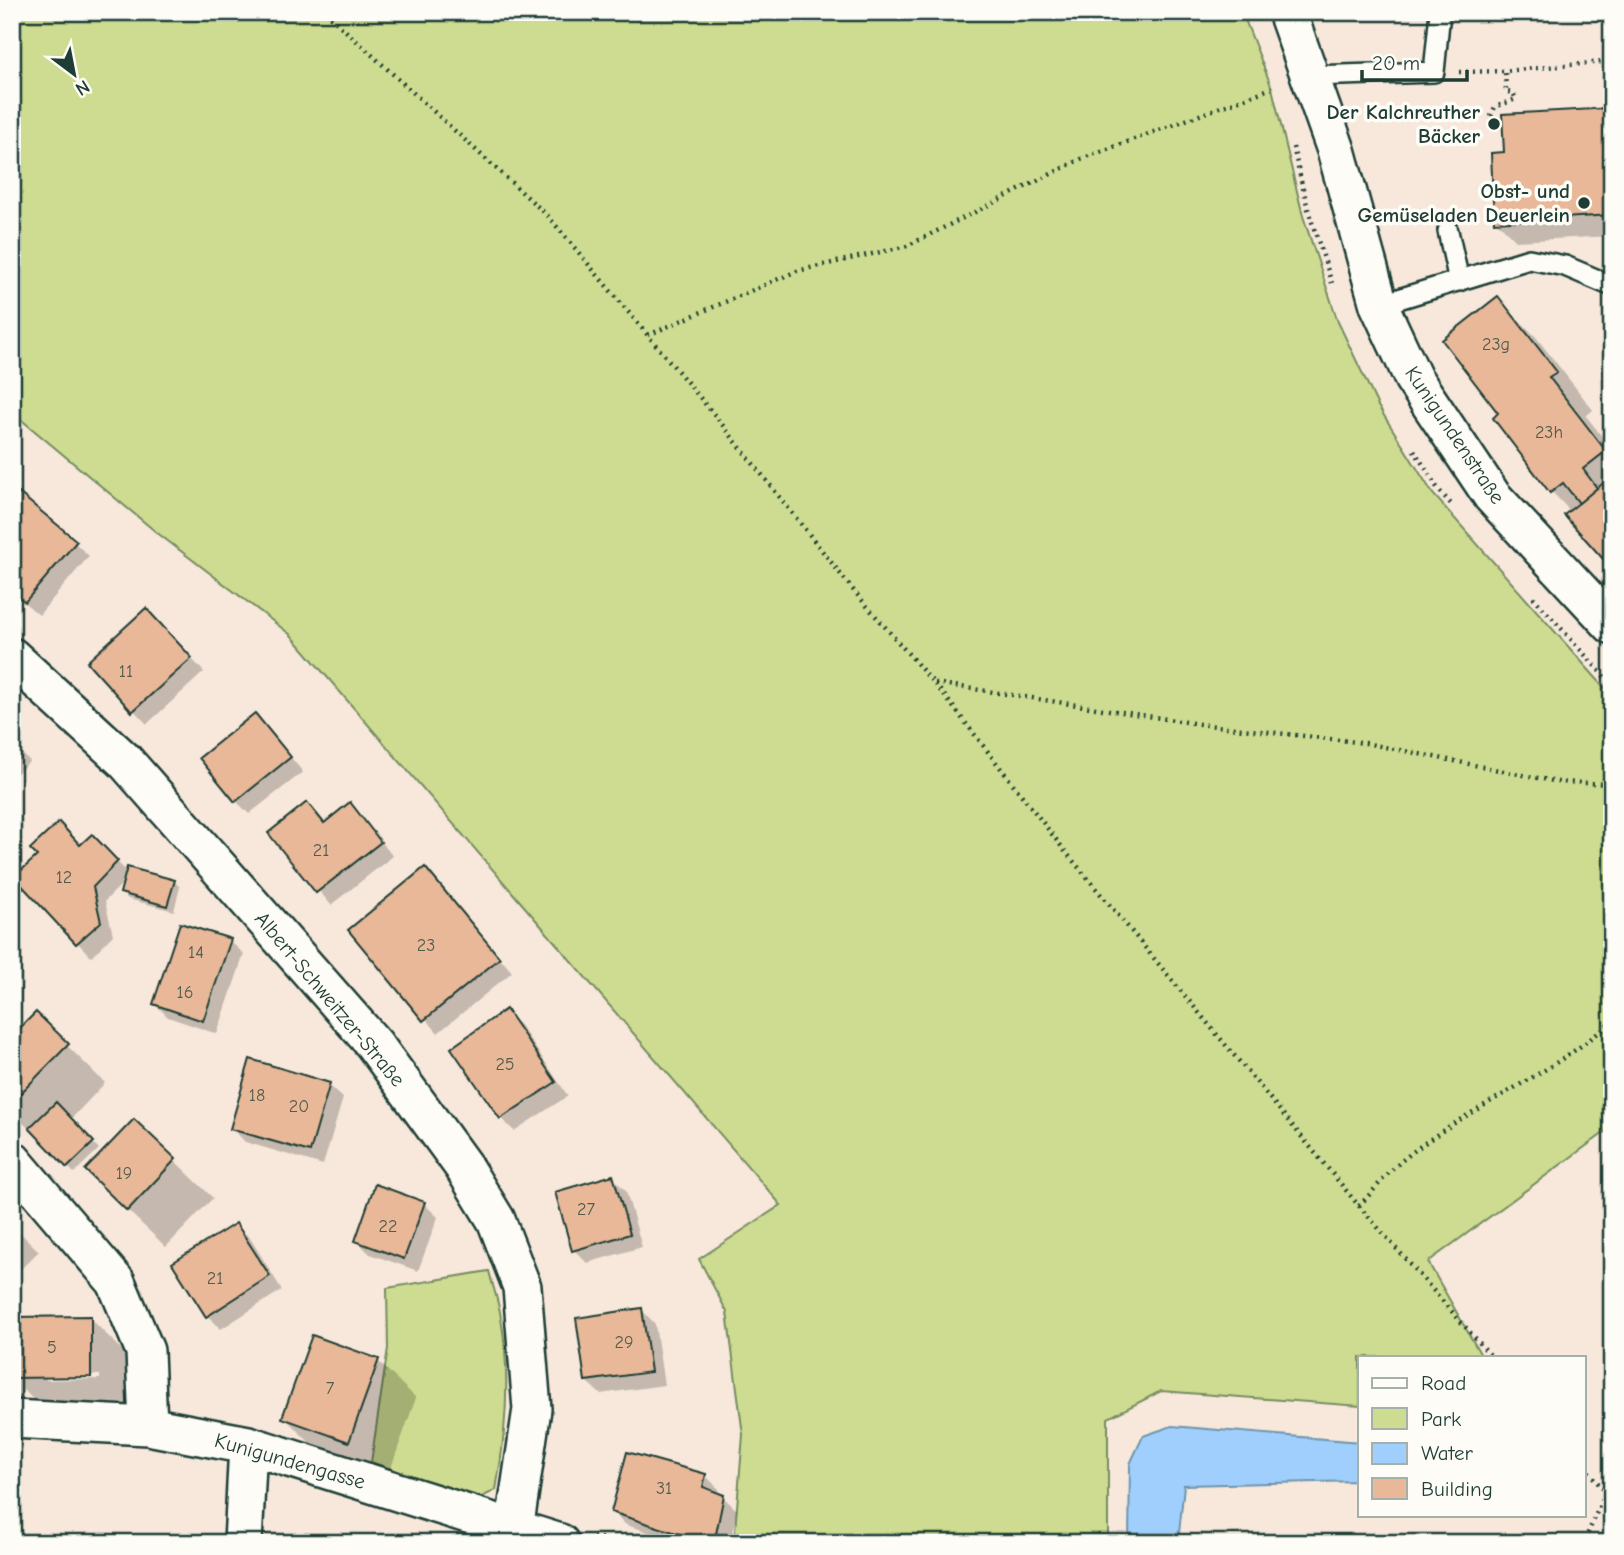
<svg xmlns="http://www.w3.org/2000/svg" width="1624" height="1555" font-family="'Comic Neue',sans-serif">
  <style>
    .green { fill: #cddc90; stroke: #768c62; stroke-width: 2 }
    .water { fill: #a1cffd; stroke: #6d95ad; stroke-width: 2 }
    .shadow { fill: #0003; fill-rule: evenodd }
    .building { fill: #e8b899; stroke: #1f3d34; stroke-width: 2 }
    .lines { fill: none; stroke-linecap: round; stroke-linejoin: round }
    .service-casing { stroke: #1f3d34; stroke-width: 24 }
    .minor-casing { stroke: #1f3d34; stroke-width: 42 }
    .path { stroke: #1f3d34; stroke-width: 4.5; stroke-dasharray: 2 5; stroke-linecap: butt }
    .service { stroke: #fdfcf7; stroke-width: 19 }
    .minor { stroke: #fdfcf7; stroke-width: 37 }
    .poi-dot { fill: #1f3d34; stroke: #fdfcf7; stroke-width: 2.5 }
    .labels { text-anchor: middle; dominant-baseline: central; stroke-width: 7; stroke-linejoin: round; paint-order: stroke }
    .number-label { font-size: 18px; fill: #515c4d }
    .poi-label { font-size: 21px; font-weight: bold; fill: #1f3d34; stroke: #fdfcf7; text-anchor: end }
    .street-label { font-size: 21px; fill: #1f3d34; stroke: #fdfcf7 }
  </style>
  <rect width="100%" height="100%" fill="#f7e8db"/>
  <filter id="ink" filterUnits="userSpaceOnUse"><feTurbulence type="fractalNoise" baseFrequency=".0143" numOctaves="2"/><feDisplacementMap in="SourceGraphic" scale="14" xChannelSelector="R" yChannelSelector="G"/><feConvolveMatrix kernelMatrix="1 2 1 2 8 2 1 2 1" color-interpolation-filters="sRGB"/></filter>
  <g filter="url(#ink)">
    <!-- green -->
    <path class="green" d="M 12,12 L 1242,12 L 1272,88 L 1303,216 L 1338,322 L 1378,406 L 1433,494 L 1612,696 L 1612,1127 L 1428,1262 L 1482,1357 L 1360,1357 L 1360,1406 L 1161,1391 L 1108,1418 L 1108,1543 L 734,1543 L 743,1435 L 727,1312 L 699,1259 L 781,1205 L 291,635 L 156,532 L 12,412 Z
      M 489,1271 C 493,1287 499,1303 501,1318 C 511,1375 506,1434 496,1490 L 476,1500 L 371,1462 L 388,1348 L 387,1288 Z"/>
    <!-- water -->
    <path class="water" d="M 1172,1426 L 1360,1442 L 1360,1481 L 1184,1485 L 1178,1543 L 1129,1543 L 1130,1464 L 1143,1436 Z"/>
    <!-- shadow -->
    <path class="shadow" d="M 1612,110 L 1612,236 L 1516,241 L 1496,221 L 1506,153 Z
      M 1498,299 L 1536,337 L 1593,410 L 1586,416 L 1612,449 L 1612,566 L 1571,512 L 1552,492 L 1495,418 L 1501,413 Z
      M 75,543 L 89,556 L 39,615 L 12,592 Z
      M 160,624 L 204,672 L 147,724 L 89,663 Z
      M 255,715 L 303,772 L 249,814 L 236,801 Z
      M 12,744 L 30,761 L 12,778 Z
      M 307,804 L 326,824 L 349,805 L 393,856 L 331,905 L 271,834 Z
      M 12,811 L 19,818 L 12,825 Z
      M 92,836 L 127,872 L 174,881 L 180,887 L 174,911 L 128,899 L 122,893 L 125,881 L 105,901 L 113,935 L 91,957 L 16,877 L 80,847 Z
      M 425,869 L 512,972 L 438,1033 L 351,930 Z
      M 230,941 L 244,954 L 217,1034 L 168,1017 L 155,1004 Z
      M 506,1012 L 520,1025 L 568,1096 L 514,1131 L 501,1118 Z
      M 36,1015 L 105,1083 L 71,1119 L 99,1149 L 74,1173 L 12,1112 L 12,1039 Z
      M 329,1085 L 343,1098 L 323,1165 L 245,1142 L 232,1128 Z
      M 134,1121 L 213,1198 L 166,1247 L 125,1208 Z
      M 612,1177 L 626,1191 L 642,1247 L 587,1263 L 574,1250 Z
      M 424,1204 L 438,1217 L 418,1271 L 370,1254 L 357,1241 Z
      M 12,1225 L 39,1251 L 12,1278 Z
      M 236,1225 L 250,1238 L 282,1290 L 221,1329 L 207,1315 Z
      M 642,1310 L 655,1324 L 664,1385 L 600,1394 L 586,1381 Z
      M 12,1318 L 90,1318 L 128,1356 L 129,1414 L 49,1416 L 23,1389 L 23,1414 L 12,1414 ZM 100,1375 L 100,1379 L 46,1380 L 46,1376 Z
      M 378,1361 L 416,1398 L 387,1479 L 322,1455 L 284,1417 Z
      M 705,1475 L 719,1489 L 717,1494 L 723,1497 L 737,1510 L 730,1543 L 683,1543 L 626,1525 L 613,1512 Z"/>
    <!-- building -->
    <path class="building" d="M 1612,108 L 1612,215 L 1494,222 L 1491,153 L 1504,152 L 1502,114 Z
      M 1498,296 L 1557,372 L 1549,377 L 1606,451 L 1583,469 L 1597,488 L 1579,503 L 1563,483 L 1550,493 L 1493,418 L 1498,413 L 1442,340 Z
      M 1612,476 L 1612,569 L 1564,515 Z
      M 19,493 L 77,541 L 25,602 L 12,592 L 12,502 Z
      M 146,608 L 192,658 L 132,712 L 87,662 Z
      M 255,713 L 291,757 L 235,802 L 199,758 Z
      M 307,802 L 324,823 L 350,802 L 381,842 L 316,893 L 268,833 Z
      M 59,822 L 80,845 L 92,834 L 118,861 L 93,887 L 101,922 L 76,944 L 14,877 L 37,856 L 30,849 Z
      M 127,867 L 175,880 L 167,906 L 120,893 Z
      M 425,867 L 500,958 L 423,1021 L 348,930 Z
      M 180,923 L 231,939 L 203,1021 L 153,1004 Z
      M 506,1009 L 556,1082 L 500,1119 L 451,1048 Z
      M 36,1012 L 69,1044 L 12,1102 L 12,1036 Z
      M 250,1059 L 330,1083 L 310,1152 L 230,1129 Z
      M 56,1102 L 94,1142 L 67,1168 L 29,1128 Z
      M 134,1119 L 176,1159 L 127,1211 L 85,1170 Z
      M 613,1175 L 630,1234 L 572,1251 L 555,1192 Z
      M 375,1184 L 425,1202 L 404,1259 L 355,1241 Z
      M 236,1223 L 270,1276 L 206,1317 L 172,1263 Z
      M 642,1308 L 651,1372 L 585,1381 L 576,1318 Z
      M 91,1316 L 91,1377 L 12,1378 L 12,1317 Z
      M 312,1335 L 379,1359 L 349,1442 L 282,1418 Z
      M 627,1452 L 706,1474 L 703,1487 L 724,1495 L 715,1539 L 695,1539 L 611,1512 Z"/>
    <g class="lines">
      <defs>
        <path id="service" d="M 1311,76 L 1434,72 L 1440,12
          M 1448,231 L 1459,281
          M 1379,305 L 1529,259 L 1565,266 L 1612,286"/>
        <path id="minor" d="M 1287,12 L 1336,150 L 1379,305 L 1413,378 L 1492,496 L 1612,625
          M 12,657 L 125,761 L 374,1044 L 463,1166 L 496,1220 L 522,1287 L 532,1409 L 514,1530
          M 12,1160 L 116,1282 L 145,1351 L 148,1426
          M 12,1419 L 148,1426 L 248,1445 L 560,1543
          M 243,1543 L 248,1445"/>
      </defs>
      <!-- service casing -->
      <use href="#service" class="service-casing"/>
      <!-- minor casing -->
      <use href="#minor" class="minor-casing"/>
      <!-- path -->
      <path class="path" d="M 325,12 L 548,216 L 717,418 L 854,591 L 944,695 L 1065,851 L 1359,1206 L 1492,1357
        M 1459,72 L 1505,71 L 1612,61
        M 1491,116 L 1495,107 L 1516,99 L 1513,93 L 1506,92 L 1505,71
        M 1293,147 L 1309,213 L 1332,283
        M 648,335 L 797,271 L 907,246 L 1081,159 L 1272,88
        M 1414,450 L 1438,489 L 1451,504
        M 1533,597 L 1612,685
        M 935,683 L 1199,724 L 1365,743 L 1558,782 L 1612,784
        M 1359,1206 C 1374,1190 1388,1172 1404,1159 C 1468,1106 1550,1077 1612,1021
        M 1584,1466 L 1612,1500
        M 593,1536 L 619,1543
        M 1585,1540 L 1605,1493"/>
      <!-- service -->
      <use href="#service" class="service"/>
      <!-- minor -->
      <use href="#minor" class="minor"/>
    </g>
  </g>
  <!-- markers -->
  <g class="poi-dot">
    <circle cx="1494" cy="124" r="7"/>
    <circle cx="1584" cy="203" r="7"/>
  </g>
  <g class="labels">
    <!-- number labels -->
    <g class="number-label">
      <text x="1496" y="344">23g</text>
      <text x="1549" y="432">23h</text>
      <text x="126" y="671">11</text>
      <text x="321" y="850">21</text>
      <text x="64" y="877">12</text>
      <text x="426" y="945">23</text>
      <text x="196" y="952">14</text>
      <text x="185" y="992">16</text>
      <text x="505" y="1064">25</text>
      <text x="257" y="1095">18</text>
      <text x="299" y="1106">20</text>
      <text x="124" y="1173">19</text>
      <text x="586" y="1209">27</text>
      <text x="388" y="1226">22</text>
      <text x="215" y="1278">21</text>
      <text x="624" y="1342">29</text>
      <text x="52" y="1347">5</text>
      <text x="330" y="1388">7</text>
      <text x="664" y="1488">31</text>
    </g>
    <!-- poi labels -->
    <g class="poi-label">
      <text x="1480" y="112">Der Kalchreuther<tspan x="1480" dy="24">Bäcker</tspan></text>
      <text x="1570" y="191">Obst- und<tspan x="1570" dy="24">Gemüseladen Deuerlein</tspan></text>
    </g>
    <!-- street labels -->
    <g class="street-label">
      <text transform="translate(1455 435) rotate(56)">Kunigundenstraße</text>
      <text transform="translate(330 999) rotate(50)">Albert-Schweitzer-Straße</text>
      <text transform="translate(290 1461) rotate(16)">Kunigundengasse</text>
    </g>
  </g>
  <!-- margin -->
  <rect width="1624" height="1555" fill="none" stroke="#fdfcf7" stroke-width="42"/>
  <rect x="21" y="21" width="1582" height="1513" fill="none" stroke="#1f3d34" stroke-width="2.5" filter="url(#ink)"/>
  <!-- legend -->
  <rect x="1358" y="1356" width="228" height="161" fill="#fdfcf7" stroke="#a4b0a9" stroke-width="2"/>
  <rect x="1372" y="1378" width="35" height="10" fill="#fdfcf7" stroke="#a4b0a9" stroke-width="2"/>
  <text x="1421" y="1390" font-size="21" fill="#1f3d34">Road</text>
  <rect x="1372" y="1408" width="35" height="21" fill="#cddc90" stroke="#a4b0a9" stroke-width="2"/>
  <text x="1421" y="1426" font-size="21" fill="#1f3d34">Park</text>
  <rect x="1372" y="1443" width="35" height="21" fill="#a1cffd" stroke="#a4b0a9" stroke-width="2"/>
  <text x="1421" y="1460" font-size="21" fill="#1f3d34">Water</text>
  <rect x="1372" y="1478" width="35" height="21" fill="#e8b899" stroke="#a4b0a9" stroke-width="2"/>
  <text x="1421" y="1496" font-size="21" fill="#1f3d34">Building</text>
  <!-- north arrow -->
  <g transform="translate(74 74) rotate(148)" stroke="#fdfcf7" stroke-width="5" paint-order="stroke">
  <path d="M0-5L12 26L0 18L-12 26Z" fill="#1f3d34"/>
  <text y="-10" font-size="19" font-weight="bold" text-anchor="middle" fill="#1f3d34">N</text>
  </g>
  <!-- scale -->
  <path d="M1362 70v10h105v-10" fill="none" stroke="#1f3d34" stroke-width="3.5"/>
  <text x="1372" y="70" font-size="21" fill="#1f3d34" stroke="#fdfcf7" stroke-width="5" paint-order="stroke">20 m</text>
</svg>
